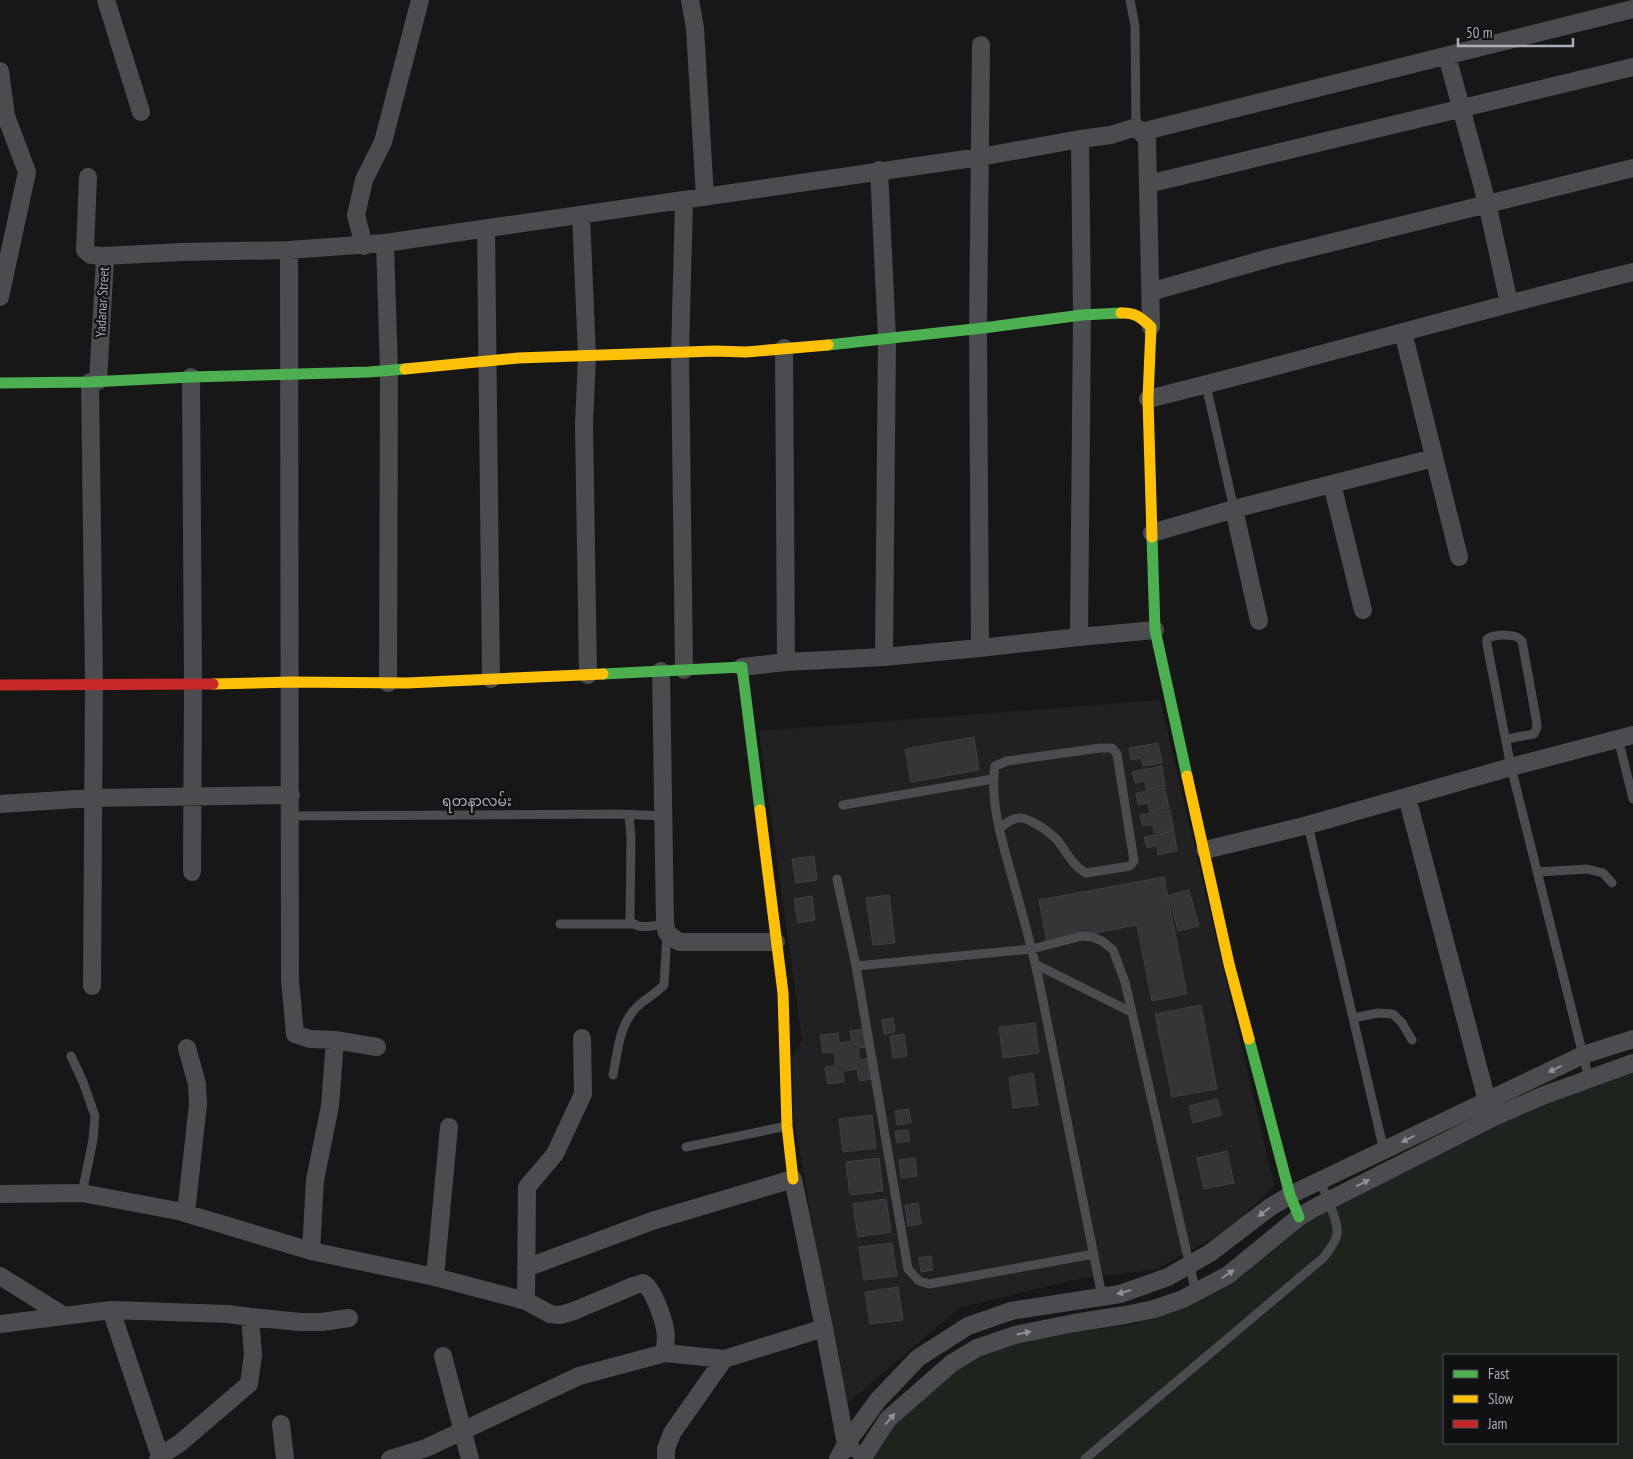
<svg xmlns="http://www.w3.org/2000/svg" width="1633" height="1459" font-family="'PT Sans Narrow','Noto Sans Myanmar',sans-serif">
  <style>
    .built { fill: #212123 }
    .green { fill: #1d241e; fill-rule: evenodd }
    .building { fill: #353536; stroke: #3f4043 }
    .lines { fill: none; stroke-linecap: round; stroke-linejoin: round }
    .lane { stroke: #4b4c50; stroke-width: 9 }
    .street { stroke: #4b4c50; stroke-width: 18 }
    .fast { stroke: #4caf50; stroke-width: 11 }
    .slow { stroke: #ffc107; stroke-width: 11 }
    .jam { stroke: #c62828; stroke-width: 11 }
    .oneway { fill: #8c9099 }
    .labels { text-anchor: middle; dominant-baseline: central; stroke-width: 4.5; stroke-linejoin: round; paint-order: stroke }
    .street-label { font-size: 14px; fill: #a8adb8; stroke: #111113 }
  </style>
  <rect width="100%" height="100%" fill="#171717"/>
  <!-- built -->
  <path class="built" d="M 1160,700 L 1274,1185 L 1231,1228 L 1157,1269 L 1073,1280 L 959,1308 L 843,1407 L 794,1117 L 792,1058 L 802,1040 L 759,731 Z"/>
  <!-- green -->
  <path class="green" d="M 1633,1070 L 1633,1459 L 866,1459 L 936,1371 L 993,1343 L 1137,1324 L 1212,1280 L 1278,1232 L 1547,1100 ZM 1444,1355 L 1617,1355 L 1617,1443 L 1444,1443 Z"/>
  <!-- building -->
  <path class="building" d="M 974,737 L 979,770 L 911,782 L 905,749 Z
    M 1158,743 L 1162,763 L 1143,766 L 1141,758 L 1131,760 L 1129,748 Z
    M 1162,766 L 1165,786 L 1146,790 L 1145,781 L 1135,783 L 1132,772 Z
    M 1165,788 L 1169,808 L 1150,812 L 1148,803 L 1138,805 L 1136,793 Z
    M 1170,810 L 1174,830 L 1154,833 L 1153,825 L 1143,826 L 1140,815 Z
    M 1174,831 L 1177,851 L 1158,855 L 1157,846 L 1147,848 L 1144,837 Z
    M 814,856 L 817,880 L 796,883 L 792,859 Z
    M 1164,877 L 1187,994 L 1152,1001 L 1137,925 L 1047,942 L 1039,900 Z
    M 1189,890 L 1199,926 L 1178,931 L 1169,895 Z
    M 889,895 L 895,943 L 873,945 L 866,898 Z
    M 812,896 L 815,920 L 798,923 L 794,899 Z
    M 1201,1005 L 1217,1089 L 1172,1097 L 1155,1014 Z
    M 893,1018 L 895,1032 L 884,1034 L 882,1020 Z
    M 1035,1023 L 1039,1053 L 1003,1058 L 999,1027 Z
    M 865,1029 L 868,1047 L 858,1048 L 860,1060 L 869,1058 L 872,1079 L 859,1081 L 857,1069 L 843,1071 L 844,1082 L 828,1084 L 825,1067 L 836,1065 L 834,1052 L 823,1053 L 820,1035 L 838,1033 L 839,1043 L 852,1041 L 850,1031 Z
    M 904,1034 L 907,1056 L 893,1058 L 890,1036 Z
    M 1033,1073 L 1038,1105 L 1013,1108 L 1009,1077 Z
    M 1217,1099 L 1222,1115 L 1193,1123 L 1189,1106 Z
    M 909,1109 L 911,1123 L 897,1125 L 895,1111 Z
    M 872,1115 L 876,1148 L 843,1152 L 839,1119 Z
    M 908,1130 L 910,1141 L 897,1143 L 895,1131 Z
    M 1227,1151 L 1234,1183 L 1204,1189 L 1197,1158 Z
    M 879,1158 L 883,1191 L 850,1195 L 846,1162 Z
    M 915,1158 L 917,1176 L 901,1178 L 899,1160 Z
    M 886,1199 L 891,1232 L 858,1237 L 853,1204 Z
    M 918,1203 L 921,1224 L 908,1226 L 905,1205 Z
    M 892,1243 L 897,1276 L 864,1280 L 859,1247 Z
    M 931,1256 L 933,1270 L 921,1272 L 919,1258 Z
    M 898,1287 L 903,1320 L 870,1324 L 865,1292 Z"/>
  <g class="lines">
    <!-- lane -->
    <path class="lane" d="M 1130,0 L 1135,26 L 1136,127
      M 1206,385 L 1234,509
      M 1618,738 L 1633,799
      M 1506,739 L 1534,734 L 1537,727 L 1536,718 L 1522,641 C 1516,633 1495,634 1487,639 L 1487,645 L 1511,767 L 1589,1079
      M 843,805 L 993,779
      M 629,815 L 631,838 L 630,920 C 637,931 654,925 665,924
      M 290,816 L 619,814 L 663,816
      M 1308,825 L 1384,1151
      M 999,829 C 1005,824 1010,819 1019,818 C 1029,817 1051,833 1058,841 C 1067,853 1073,866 1086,873 L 1130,866 L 1134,861 L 1117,754 L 1112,748 L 1100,748 L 1007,761 L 995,766 C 989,804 1004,847 1014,884 C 1023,916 1032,948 1039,981 L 1102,1296
      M 1537,872 L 1587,869 L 1603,873 L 1612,883
      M 837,879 L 856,966 L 908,1269 L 919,1281 L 929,1284 L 1094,1254
      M 560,924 L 633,924
      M 1035,964 L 1131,1012
      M 856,966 L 1032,949 L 1082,936 L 1092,937 L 1102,941 L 1113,950 L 1125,982 L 1196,1293
      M 1353,1018 L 1378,1013 L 1393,1014 L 1402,1023 L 1412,1040
      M 71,1056 L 83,1082 L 95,1116 L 93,1140 L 82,1193
      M 613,1075 C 618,1050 619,1023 639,1005 C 647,998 656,993 664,985 L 667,933
      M 686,1147 L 787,1126
      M 1085,1459 L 1323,1258 C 1328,1251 1336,1243 1337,1234 C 1339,1222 1325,1193 1320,1181"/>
    <!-- street -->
    <path class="street" d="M 106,0 L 141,112
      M 690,0 L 695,28 L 705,197
      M 981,45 L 978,329 L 980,648 L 1079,637 L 1155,630
      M 1447,56 L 1487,203 L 1509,303
      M 0,71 L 6,116 L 27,172 L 0,297
      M 1141,132 L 1633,9
      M 879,170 L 887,338 L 884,657
      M 88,177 L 85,250 L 91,255 L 103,256 L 105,259 L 98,381
      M 1148,184 L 1633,67
      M 684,200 L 680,354 L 684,670
      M 581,215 L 587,356 L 584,424 L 588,675
      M 486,228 L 491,679
      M 385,243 L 389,370 L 388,683
      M 364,246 L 356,215 L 364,180 L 383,142 L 420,0
      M 289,250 L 290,980 L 295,1034 L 310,1039 L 335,1040 L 377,1047
      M 103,256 L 182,252 L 289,250 L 385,243 L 980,157 L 1080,139 L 1111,135 L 1136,127 L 1147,139 L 1151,327
      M 1150,292 L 1269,258 L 1633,168
      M 1403,332 L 1459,557
      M 784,348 L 786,662
      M 191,377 L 193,684 L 192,872
      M 90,382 L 94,684 L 92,986
      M 1148,399 C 1310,359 1471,312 1633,272
      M 1332,484 L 1363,610
      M 1234,509 L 1259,621
      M 1152,533 L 1234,509 L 1434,458
      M 1079,637 L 1082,315 L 1080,139
      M 742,667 L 786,662 L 884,657 L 980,648
      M 661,671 L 665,924 L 667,933 L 679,942 L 776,942
      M 1407,797 L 1487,1101 L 1491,1110
      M 0,804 L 93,798 L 291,795
      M 1205,850 L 1308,825 L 1511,767 L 1633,735
      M 335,1040 L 330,1106 L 315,1180 L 311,1251 L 435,1277 L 526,1301 L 550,1314 L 560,1315 L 574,1311 L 633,1286 L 643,1283 C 653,1288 663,1318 665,1329 C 667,1337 665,1345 665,1353
      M 0,1194 L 82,1193 L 178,1211 L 311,1251
      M 186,1213 L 198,1104 L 197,1084 L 187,1048
      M 526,1268 L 652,1221 L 793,1179 L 824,1328 L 846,1444 L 851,1448
      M 0,1276 L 64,1316
      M 435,1277 L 449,1127
      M 526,1301 L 527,1187 L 555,1154 L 583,1094 L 582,1038
      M 111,1310 L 228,1314 L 250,1317 L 253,1355 L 249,1384 L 180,1443 L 160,1456 L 158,1459
      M 250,1317 L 300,1322 L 322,1322 L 349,1318
      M 0,1324 L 111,1310 L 160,1456
      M 443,1356 L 470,1459
      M 281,1424 L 285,1459
      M 390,1459 L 426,1448 L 579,1376 L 665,1353 L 724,1359 L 824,1328
      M 666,1459 L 666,1449 L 672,1433 L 724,1359
      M 838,1459 L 846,1444 L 878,1400 L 918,1358 L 968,1326 L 1011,1311 L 1120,1294 L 1168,1277 L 1210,1253 L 1269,1208 L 1290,1195 L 1583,1055 L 1633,1039
      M 862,1459 L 888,1419 L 952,1363 L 977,1348 L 1015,1335 L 1074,1323 L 1125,1315 L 1154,1309 L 1183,1299 L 1228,1275 L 1299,1217 L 1314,1208 L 1494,1117 L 1542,1096 L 1633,1063"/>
    <!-- fast -->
    <path class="fast" d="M 828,345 L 983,328 L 1082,315 L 1121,313
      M 0,383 L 90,382 L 191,377 L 369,372 L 405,369
      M 1152,537 L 1155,630 L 1187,776
      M 603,674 L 742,667 L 760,810
      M 1249,1039 L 1290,1195 L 1299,1217"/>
    <!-- slow -->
    <path class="slow" d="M 1121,313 C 1135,312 1141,318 1151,327 L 1148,399 L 1152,537
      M 405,369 L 518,358 L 715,351 L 746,352 L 828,345
      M 213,684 L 291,682 L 407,683 L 603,674
      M 1187,776 L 1229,964 L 1249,1039
      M 760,810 L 783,993 L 787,1126 L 793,1179"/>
    <!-- jam -->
    <path class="jam" d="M 0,685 L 213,684"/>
  </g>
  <!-- one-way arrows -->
  <defs><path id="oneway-solid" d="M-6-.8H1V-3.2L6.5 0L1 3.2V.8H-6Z" transform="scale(1.25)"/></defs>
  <g class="oneway">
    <use href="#oneway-solid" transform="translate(1555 1069) rotate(154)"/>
    <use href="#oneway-solid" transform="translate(1408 1139) rotate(154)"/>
    <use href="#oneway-solid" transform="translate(1363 1183) rotate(-27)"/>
    <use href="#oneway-solid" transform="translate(1264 1212) rotate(143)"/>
    <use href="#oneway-solid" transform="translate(1228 1274) rotate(-35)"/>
    <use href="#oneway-solid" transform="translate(1124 1292) rotate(164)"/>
    <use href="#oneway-solid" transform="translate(1024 1333) rotate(-12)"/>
    <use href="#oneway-solid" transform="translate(890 1419) rotate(-49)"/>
  </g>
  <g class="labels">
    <!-- street labels -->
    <g class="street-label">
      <text transform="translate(102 302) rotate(-87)">Yadanar Street</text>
      <text x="477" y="801">ရတနာလမ်း</text>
    </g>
  </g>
  <!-- legend -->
  <rect x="1443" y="1354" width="175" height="90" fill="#111113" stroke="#4d4f55"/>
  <rect x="1453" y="1370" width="25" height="8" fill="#4caf50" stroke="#4d4f55"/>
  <text x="1488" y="1379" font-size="15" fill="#a8adb8">Fast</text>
  <rect x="1453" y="1395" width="25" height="8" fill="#ffc107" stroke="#4d4f55"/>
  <text x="1488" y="1404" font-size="15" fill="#a8adb8">Slow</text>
  <rect x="1453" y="1420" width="25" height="8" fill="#c62828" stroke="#4d4f55"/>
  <text x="1488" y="1429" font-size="15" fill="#a8adb8">Jam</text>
  <!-- scale -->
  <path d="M1458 38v8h115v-8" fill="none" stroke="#a8adb8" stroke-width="2.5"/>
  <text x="1466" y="38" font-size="15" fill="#a8adb8" stroke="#111113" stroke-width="4" paint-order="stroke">50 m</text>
</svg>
